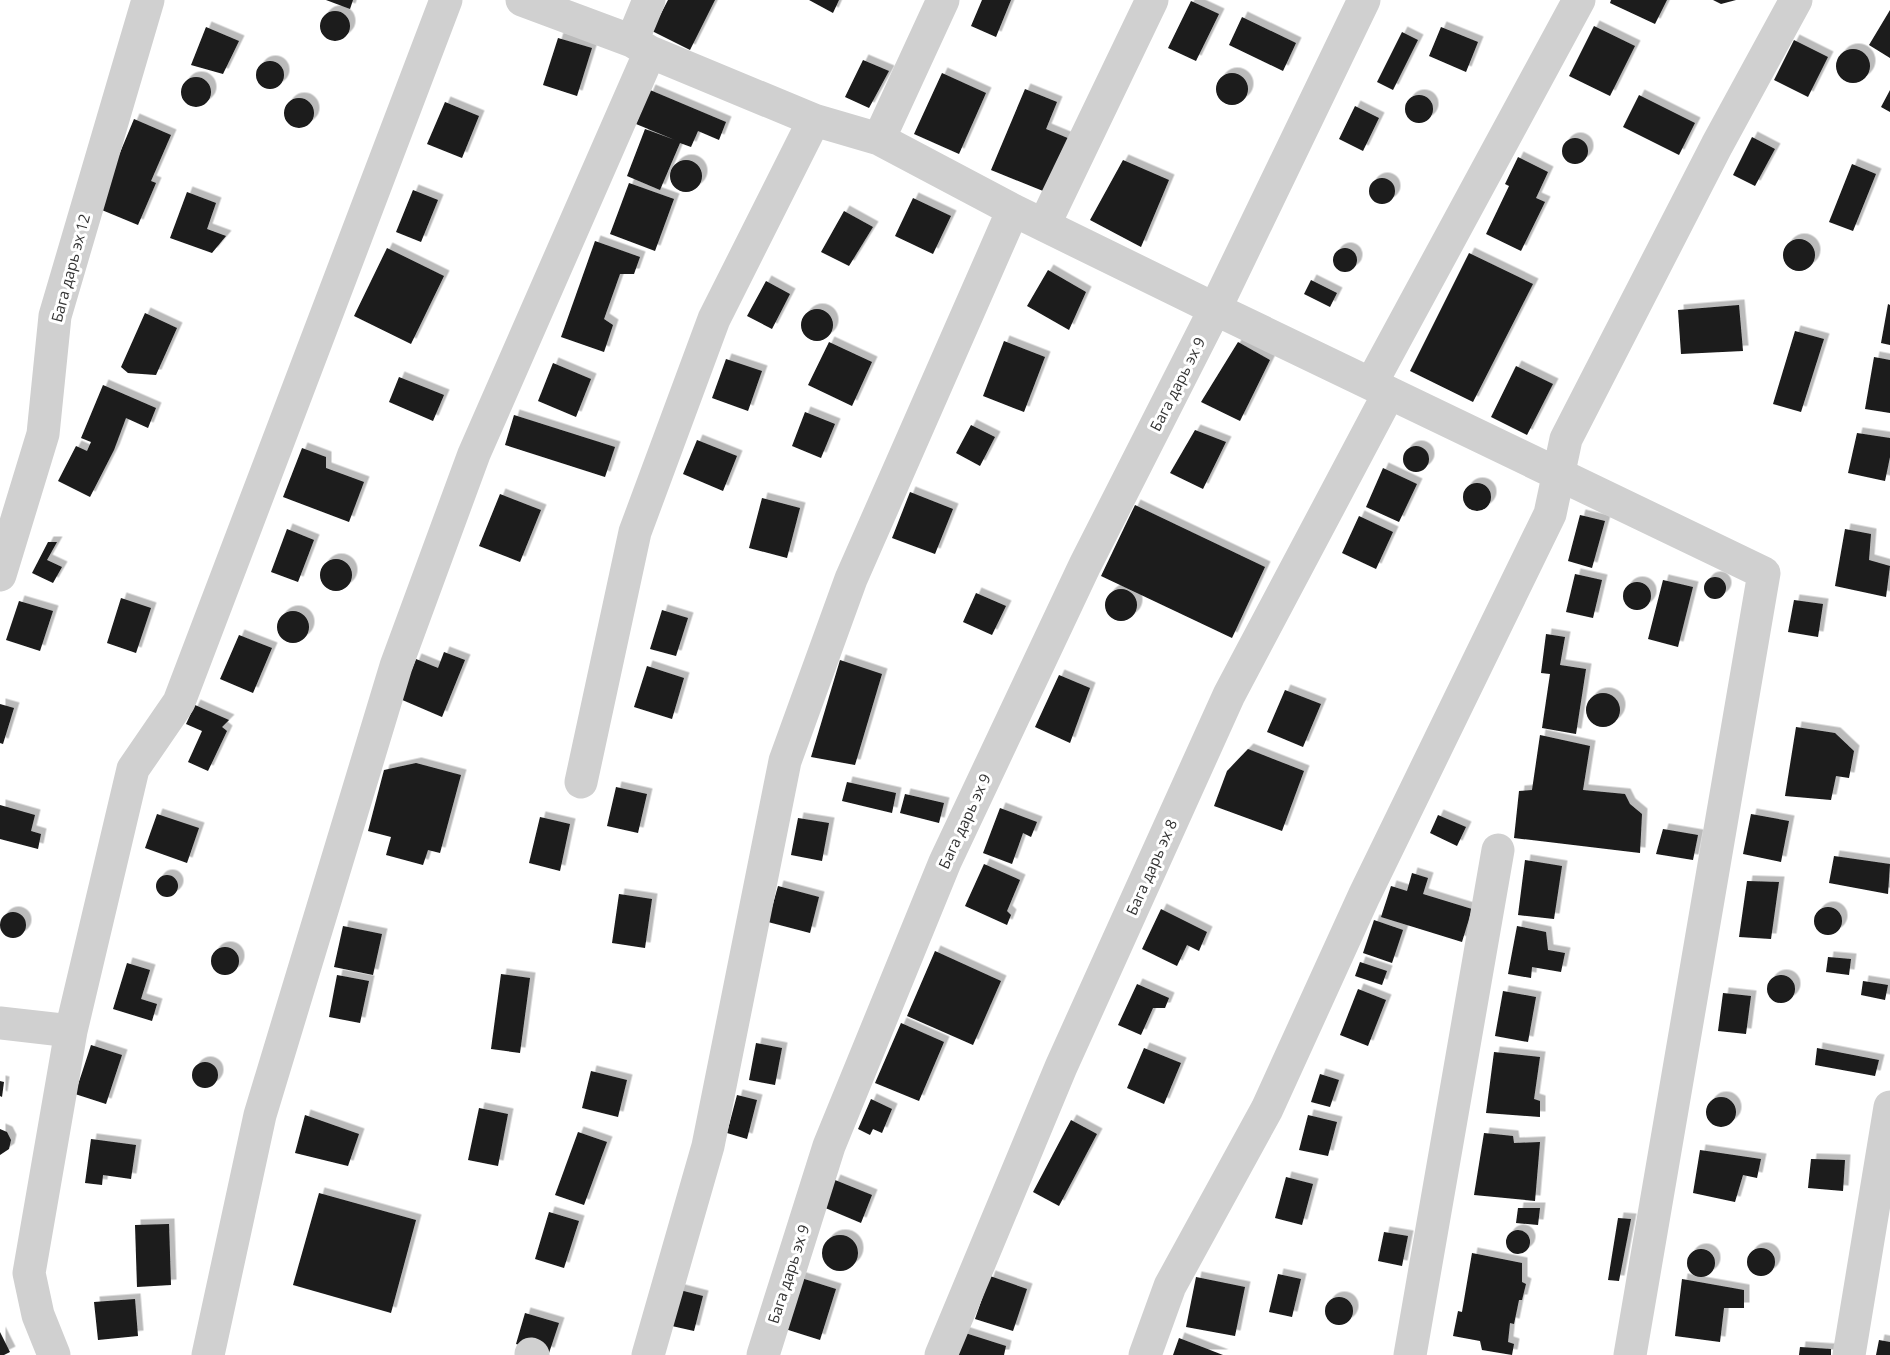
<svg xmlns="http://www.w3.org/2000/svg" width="1890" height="1355" font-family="'Open Sans',sans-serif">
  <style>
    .building { fill: #1a1a1a; filter: url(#shadow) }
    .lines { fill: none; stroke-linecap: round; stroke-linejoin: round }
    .street { stroke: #d0d0d0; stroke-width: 33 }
    .labels { text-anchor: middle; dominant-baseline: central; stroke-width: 6; stroke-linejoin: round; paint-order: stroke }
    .street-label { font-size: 15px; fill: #333; stroke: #fff }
  </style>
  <defs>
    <filter id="shadow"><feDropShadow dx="5.5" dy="-5.5" stdDeviation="0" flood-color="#0004"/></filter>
  </defs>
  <rect width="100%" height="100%" fill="#fff"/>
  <!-- building -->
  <path class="building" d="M 326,0 L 353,0 L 350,9 Z
    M 668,0 L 715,0 L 690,50 L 652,31 Z
    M 809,0 L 839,0 L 833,13 Z
    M 982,0 L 1011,0 L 996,37 L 971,26 Z
    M 1611,0 L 1667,0 L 1655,24 L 1610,3 Z
    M 1713,0 L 1736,0 L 1721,4 Z
    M 1191,1 L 1219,14 L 1196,61 L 1168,48 Z
    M 1890,10 L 1890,58 L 1869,45 Z
    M320 26a15 15 0 1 1 30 0a15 15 0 1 1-30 0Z
    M 1242,17 L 1296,43 L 1283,71 L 1229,45 Z
    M 1594,26 L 1635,46 L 1610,96 L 1569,76 Z
    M 206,27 L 239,41 L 223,74 L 191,65 Z
    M 1441,27 L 1478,42 L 1466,72 L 1429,56 Z
    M 1402,32 L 1418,40 L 1393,90 L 1377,82 Z
    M 558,38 L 592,48 L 577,96 L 543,85 Z
    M 1794,40 L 1828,57 L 1808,97 L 1774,80 Z
    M1836 66a17 17 0 1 1 34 0a17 17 0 1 1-34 0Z
    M 863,60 L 889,71 L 869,108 L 845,97 Z
    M256 75a14 14 0 1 1 28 0a14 14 0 1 1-28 0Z
    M 942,73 L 986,93 L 959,154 L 914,134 Z
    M1216 89a16 16 0 1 1 32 0a16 16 0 1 1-32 0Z
    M181 92a15 15 0 1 1 30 0a15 15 0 1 1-30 0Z
    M 1025,89 L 1057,102 L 1046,129 L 1070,139 L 1048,193 L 991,170 Z
    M 650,90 L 726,122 L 719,140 L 698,131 L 691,147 L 680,143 L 660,190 L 627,176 L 645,129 L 675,140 L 636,124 Z
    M 1890,90 L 1890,112 L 1881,107 Z
    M1405 109a14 14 0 1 1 28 0a14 14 0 1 1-28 0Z
    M 1639,95 L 1695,123 L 1679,155 L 1623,127 Z
    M284 113a15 15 0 1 1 30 0a15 15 0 1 1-30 0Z
    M 445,102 L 479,116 L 462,158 L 427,144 Z
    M 1355,106 L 1379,118 L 1363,151 L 1339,139 Z
    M 134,119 L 171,135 L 151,181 L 156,183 L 138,225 L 97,208 Z
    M 1752,137 L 1775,149 L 1755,186 L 1733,175 Z
    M1562 151a13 13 0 1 1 26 0a13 13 0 1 1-26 0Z
    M 1518,157 L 1548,172 L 1536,198 L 1545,202 L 1521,251 L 1486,234 L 1509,186 L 1505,184 Z
    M 1123,160 L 1169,180 L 1141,247 L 1090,220 Z
    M670 176a16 16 0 1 1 32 0a16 16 0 1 1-32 0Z
    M 1852,164 L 1876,174 L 1853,231 L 1829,222 Z
    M1369 191a13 13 0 1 1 26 0a13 13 0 1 1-26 0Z
    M 629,183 L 674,199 L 655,251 L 610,234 Z
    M 413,190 L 438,200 L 421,242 L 396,232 Z
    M 187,192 L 216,203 L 207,229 L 226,236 L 212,253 L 170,238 Z
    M 913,198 L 951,216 L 933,254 L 895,236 Z
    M 844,211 L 873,227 L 849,266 L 821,252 Z
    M1783 255a16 16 0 1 1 32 0a16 16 0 1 1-32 0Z
    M 595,241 L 640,257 L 634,274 L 620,274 L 604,319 L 613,325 L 604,352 L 561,337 Z
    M1333 260a12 12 0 1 1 24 0a12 12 0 1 1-24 0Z
    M 387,248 L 444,276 L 411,344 L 354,316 Z
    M 1469,253 L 1533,284 L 1473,402 L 1410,371 Z
    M 1048,270 L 1086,292 L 1069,330 L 1027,306 Z
    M 1311,280 L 1337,293 L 1330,307 L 1304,294 Z
    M 766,281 L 790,294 L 772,329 L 747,316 Z
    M 1888,304 L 1890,305 L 1890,345 L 1881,343 Z
    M 1739,305 L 1743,351 L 1681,354 L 1678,310 Z
    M801 325a16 16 0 1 1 32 0a16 16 0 1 1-32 0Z
    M 145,313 L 177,328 L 156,375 L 128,373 L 121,367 Z
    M 1795,331 L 1824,339 L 1801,412 L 1773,404 Z
    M 1004,341 L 1045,357 L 1024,412 L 983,396 Z
    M 829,342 L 872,362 L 852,406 L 808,385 Z
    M 1238,342 L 1270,360 L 1240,421 L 1201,402 Z
    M 1874,357 L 1890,360 L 1890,413 L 1865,409 Z
    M 726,359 L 762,371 L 748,411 L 712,398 Z
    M 553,363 L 591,379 L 576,417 L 538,401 Z
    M 1516,366 L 1553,384 L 1527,435 L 1491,417 Z
    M 399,377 L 444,395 L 433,421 L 389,402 Z
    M 103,385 L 156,408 L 148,428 L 126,418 L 114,450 L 90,497 L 58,481 L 76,446 L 87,451 L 91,442 L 81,438 Z
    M 805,412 L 835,424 L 821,458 L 792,446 Z
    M 514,415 L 615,447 L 605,477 L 505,445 Z
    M 971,425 L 995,437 L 980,466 L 956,453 Z
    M 1195,430 L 1226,442 L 1203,489 L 1170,473 Z
    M 1857,433 L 1890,438 L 1890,457 L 1885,481 L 1848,473 Z
    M 697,440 L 737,456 L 723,491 L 683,474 Z
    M1403 459a13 13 0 1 1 26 0a13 13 0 1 1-26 0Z
    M 302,448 L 326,457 L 326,468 L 364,482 L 349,522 L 283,497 Z
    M 1383,468 L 1417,484 L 1399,522 L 1366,507 Z
    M1463 497a14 14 0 1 1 28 0a14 14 0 1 1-28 0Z
    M 910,492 L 953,509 L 935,554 L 892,538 Z
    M 500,494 L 541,510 L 520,562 L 479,546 Z
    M 762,498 L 800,508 L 787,558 L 749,548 Z
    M 1135,505 L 1265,567 L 1232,638 L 1101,576 Z
    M 1580,515 L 1605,521 L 1592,568 L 1568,561 Z
    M 1359,516 L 1393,532 L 1376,569 L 1342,553 Z
    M 287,529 L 314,540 L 298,582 L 271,572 Z
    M 1845,529 L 1871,534 L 1869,560 L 1890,566 L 1886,597 L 1835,586 Z
    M 48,542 L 57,542 L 47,560 L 62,567 L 53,583 L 32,573 Z
    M320 575a16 16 0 1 1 32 0a16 16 0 1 1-32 0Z
    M 1575,574 L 1602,580 L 1593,618 L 1566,612 Z
    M1704 588a11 11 0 1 1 22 0a11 11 0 1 1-22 0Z
    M 1663,580 L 1693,587 L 1678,647 L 1648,639 Z
    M1623 596a14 14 0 1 1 28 0a14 14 0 1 1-28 0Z
    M1105 605a16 16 0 1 1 32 0a16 16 0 1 1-32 0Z
    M 976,593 L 1006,606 L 992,635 L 963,622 Z
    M 121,598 L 151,608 L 136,653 L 107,643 Z
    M 1794,600 L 1823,604 L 1818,637 L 1788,632 Z
    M 19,601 L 53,611 L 40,651 L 6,640 Z
    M 662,610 L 688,618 L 676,656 L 650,649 Z
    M277 627a16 16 0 1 1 32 0a16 16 0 1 1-32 0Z
    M 1546,634 L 1565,637 L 1560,665 L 1586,669 L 1576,734 L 1542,728 L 1550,674 L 1541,673 Z
    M 239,635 L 272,648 L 253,693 L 220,679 Z
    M 444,652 L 465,660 L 442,717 L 400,699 L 416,659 L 438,668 Z
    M 840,660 L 882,674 L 855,765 L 811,757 Z
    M 647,666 L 684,678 L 672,719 L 634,707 Z
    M 1059,675 L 1090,688 L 1070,743 L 1035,727 Z
    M 1285,690 L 1321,704 L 1303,747 L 1267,732 Z
    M1586 710a17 17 0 1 1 34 0a17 17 0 1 1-34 0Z
    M 0,704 L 14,708 L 3,744 L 0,743 Z
    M 195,705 L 229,720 L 222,727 L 227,731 L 208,771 L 188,762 L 202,731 L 186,724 Z
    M 1796,727 L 1835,733 L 1854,751 L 1849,778 L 1836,776 L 1831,800 L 1785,796 Z
    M 1540,735 L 1590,746 L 1583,790 L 1625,794 L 1630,804 L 1642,814 L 1640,853 L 1514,838 L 1519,791 L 1532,790 Z
    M 1248,749 L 1304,771 L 1282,831 L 1214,806 L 1227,771 Z
    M 416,763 L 461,775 L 440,853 L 428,850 L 423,865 L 386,855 L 391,837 L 368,831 L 384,770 Z
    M 847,782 L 896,793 L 892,813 L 842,801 Z
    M 616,787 L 647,794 L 638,833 L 607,826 Z
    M 905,794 L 944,803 L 939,823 L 900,813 Z
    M 0,805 L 35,815 L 31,831 L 41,834 L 38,849 L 0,839 Z
    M 1000,808 L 1037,822 L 1031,837 L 1023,833 L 1012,864 L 983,853 Z
    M 157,814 L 199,828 L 187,863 L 145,848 Z
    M 1751,814 L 1789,821 L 1781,862 L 1743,854 Z
    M 1438,815 L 1466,827 L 1457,846 L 1430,833 Z
    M 540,817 L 570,824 L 560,871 L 529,863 Z
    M 798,818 L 829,823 L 822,861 L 791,855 Z
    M 1663,829 L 1698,835 L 1693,860 L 1656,854 Z
    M 1834,856 L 1890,864 L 1888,894 L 1829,883 Z
    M 1525,860 L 1562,866 L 1554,919 L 1518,915 Z
    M 984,864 L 1020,880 L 1007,911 L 1011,915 L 1007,925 L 965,906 Z
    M 1412,873 L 1428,878 L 1423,894 L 1472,909 L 1462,942 L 1381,917 L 1391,886 L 1407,891 Z
    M156 886a11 11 0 1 1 22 0a11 11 0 1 1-22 0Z
    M 1747,881 L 1779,882 L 1771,939 L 1739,937 Z
    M 778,886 L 819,897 L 810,933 L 768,922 Z
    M 619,894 L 652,899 L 645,948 L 612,943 Z
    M1814 921a14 14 0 1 1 28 0a14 14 0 1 1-28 0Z
    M 1161,909 L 1207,932 L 1199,951 L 1187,945 L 1177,966 L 1142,949 Z
    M0 925a13 13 0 1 1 26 0a13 13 0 1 1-26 0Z
    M 1374,920 L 1403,930 L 1392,963 L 1363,953 Z
    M 343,926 L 382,934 L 373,975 L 334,967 Z
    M 1517,926 L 1546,932 L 1548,950 L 1565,953 L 1561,972 L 1532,967 L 1531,978 L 1508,974 Z
    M211 961a14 14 0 1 1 28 0a14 14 0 1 1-28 0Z
    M 935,951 L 1001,981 L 973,1045 L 907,1016 Z
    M 1828,957 L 1851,959 L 1849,975 L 1826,972 Z
    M 1360,962 L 1387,971 L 1382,985 L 1355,976 Z
    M 127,963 L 150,970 L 141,999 L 157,1004 L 152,1021 L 113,1009 Z
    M 501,974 L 530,978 L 520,1053 L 491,1049 Z
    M1767 989a14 14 0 1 1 28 0a14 14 0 1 1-28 0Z
    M 337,975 L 369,981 L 360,1023 L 329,1017 Z
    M 1863,981 L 1888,985 L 1885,1000 L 1861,995 Z
    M 1137,984 L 1169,998 L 1165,1008 L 1153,1008 L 1141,1035 L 1118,1025 Z
    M 1358,989 L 1386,1000 L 1368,1046 L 1340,1035 Z
    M 1503,991 L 1536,997 L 1528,1042 L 1495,1036 Z
    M 1723,993 L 1751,996 L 1746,1034 L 1718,1031 Z
    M 901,1023 L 944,1042 L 919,1101 L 875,1083 Z
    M 756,1043 L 782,1048 L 775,1085 L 749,1080 Z
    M 91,1045 L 122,1055 L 106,1104 L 75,1094 Z
    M 1144,1048 L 1181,1063 L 1164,1104 L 1127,1088 Z
    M 1817,1048 L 1879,1060 L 1875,1076 L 1815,1065 Z
    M 1494,1052 L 1540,1057 L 1534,1099 L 1540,1101 L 1540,1117 L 1486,1113 Z
    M192 1075a13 13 0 1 1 26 0a13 13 0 1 1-26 0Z
    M 591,1071 L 627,1080 L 618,1117 L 582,1108 Z
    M 1320,1074 L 1339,1080 L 1330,1107 L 1311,1102 Z
    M 0,1081 L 4,1082 L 2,1097 L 0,1096 Z
    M 737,1095 L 757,1100 L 747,1139 L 727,1133 Z
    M1706 1112a15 15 0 1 1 30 0a15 15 0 1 1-30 0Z
    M 871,1099 L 892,1109 L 882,1133 L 873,1129 L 870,1135 L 858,1129 Z
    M 479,1108 L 508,1114 L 498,1166 L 468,1160 Z
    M 305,1115 L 359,1134 L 348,1166 L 295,1153 Z
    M 1308,1115 L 1337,1122 L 1328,1156 L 1299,1150 Z
    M 1071,1120 L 1097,1134 L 1059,1206 L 1033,1192 Z
    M 0,1129 L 7,1132 L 11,1140 L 9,1149 L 0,1155 Z
    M 578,1132 L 607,1142 L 584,1205 L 555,1195 Z
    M 1484,1133 L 1513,1136 L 1514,1143 L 1540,1142 L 1535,1201 L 1474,1195 Z
    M 91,1139 L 136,1145 L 131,1179 L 103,1175 L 102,1185 L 85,1183 Z
    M 1700,1150 L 1761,1159 L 1757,1178 L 1743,1175 L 1735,1202 L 1693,1193 Z
    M 1811,1159 L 1845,1160 L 1843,1191 L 1808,1188 Z
    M 1286,1177 L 1313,1184 L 1302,1225 L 1275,1218 Z
    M 835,1180 L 872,1195 L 861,1223 L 823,1207 Z
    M 319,1193 L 416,1220 L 391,1313 L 293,1285 Z
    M 1518,1208 L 1540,1208 L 1538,1225 L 1516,1223 Z
    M 549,1212 L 579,1221 L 564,1268 L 535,1259 Z
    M 1618,1218 L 1631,1219 L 1619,1281 L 1608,1280 Z
    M 169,1224 L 171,1285 L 137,1287 L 135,1225 Z
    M1506 1242a12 12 0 1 1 24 0a12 12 0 1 1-24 0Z
    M 1384,1232 L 1408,1236 L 1402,1266 L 1378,1261 Z
    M822 1253a18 18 0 1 1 36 0a18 18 0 1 1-36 0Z
    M1747 1262a14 14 0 1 1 28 0a14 14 0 1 1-28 0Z
    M1687 1263a14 14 0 1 1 28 0a14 14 0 1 1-28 0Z
    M 1472,1253 L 1522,1263 L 1522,1282 L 1526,1284 L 1522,1300 L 1519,1300 L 1514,1324 L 1510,1323 L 1508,1342 L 1514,1344 L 1512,1355 L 1482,1350 L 1480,1341 L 1453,1336 L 1458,1311 L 1462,1312 Z
    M 1278,1274 L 1301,1279 L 1292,1317 L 1269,1312 Z
    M 990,1276 L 1027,1289 L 1013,1331 L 975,1319 Z
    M 798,1277 L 836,1289 L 820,1340 L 782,1328 Z
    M 1196,1277 L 1245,1287 L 1235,1336 L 1186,1327 Z
    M 1682,1279 L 1744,1290 L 1744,1308 L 1724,1308 L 1720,1342 L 1675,1336 Z
    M 672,1288 L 703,1296 L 694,1331 L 663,1324 Z
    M1325 1311a14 14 0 1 1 28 0a14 14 0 1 1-28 0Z
    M 135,1299 L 138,1336 L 98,1340 L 94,1302 Z
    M 525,1313 L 559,1323 L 549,1353 L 516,1344 Z
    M 0,1332 L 10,1352 L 4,1355 L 0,1355 Z
    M 962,1332 L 1006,1346 L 1004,1355 L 956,1355 Z
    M 1179,1338 L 1223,1355 L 1173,1355 Z
    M 1879,1340 L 1890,1342 L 1890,1355 L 1876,1355 Z
    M 1800,1347 L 1831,1349 L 1831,1355 L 1799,1355 Z"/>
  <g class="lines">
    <!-- street -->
    <path class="street" d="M 522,0 L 632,41 L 650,52 L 814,120 L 879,139 L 1013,210 L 1215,309 L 1764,573 L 1630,1355
      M 632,41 L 649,0
      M 879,139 L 943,0
      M 1044,225 L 1152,0
      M 1371,384 L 1579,0
      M 0,575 L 43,434 L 55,316 L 148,0
      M 581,782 L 635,532 L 714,319 L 814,120
      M 0,1023 L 71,1031
      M 531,1354 L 533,1355
      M 54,1355 L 38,1315 L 29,1273 L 71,1031 L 133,769 L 179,702 L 446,0
      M 208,1355 L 260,1115 L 396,666 L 474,454 L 650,52
      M 648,1355 L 708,1146 L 785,761 L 851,579 L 1013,210
      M 763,1355 L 829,1146 L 945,862 L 1085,565 L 1215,309 L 1364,0
      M 941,1355 L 1061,1067 L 1229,695 L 1389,393
      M 1145,1355 L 1170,1286 L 1267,1109 L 1364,896 L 1550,514 L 1566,439 L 1717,145 L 1796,0
      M 1410,1355 L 1498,850
      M 1849,1355 L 1890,1107"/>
  </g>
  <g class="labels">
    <!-- street labels -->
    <g class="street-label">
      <text transform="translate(70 268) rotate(-75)">Бага дарь эх 12</text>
      <text transform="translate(1177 384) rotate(-63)">Бага дарь эх 9</text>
      <text transform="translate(964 821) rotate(-65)">Бага дарь эх 9</text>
      <text transform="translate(1151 867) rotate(-66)">Бага дарь эх 8</text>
      <text transform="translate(788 1274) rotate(-72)">Бага дарь эх 9</text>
    </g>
  </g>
</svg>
